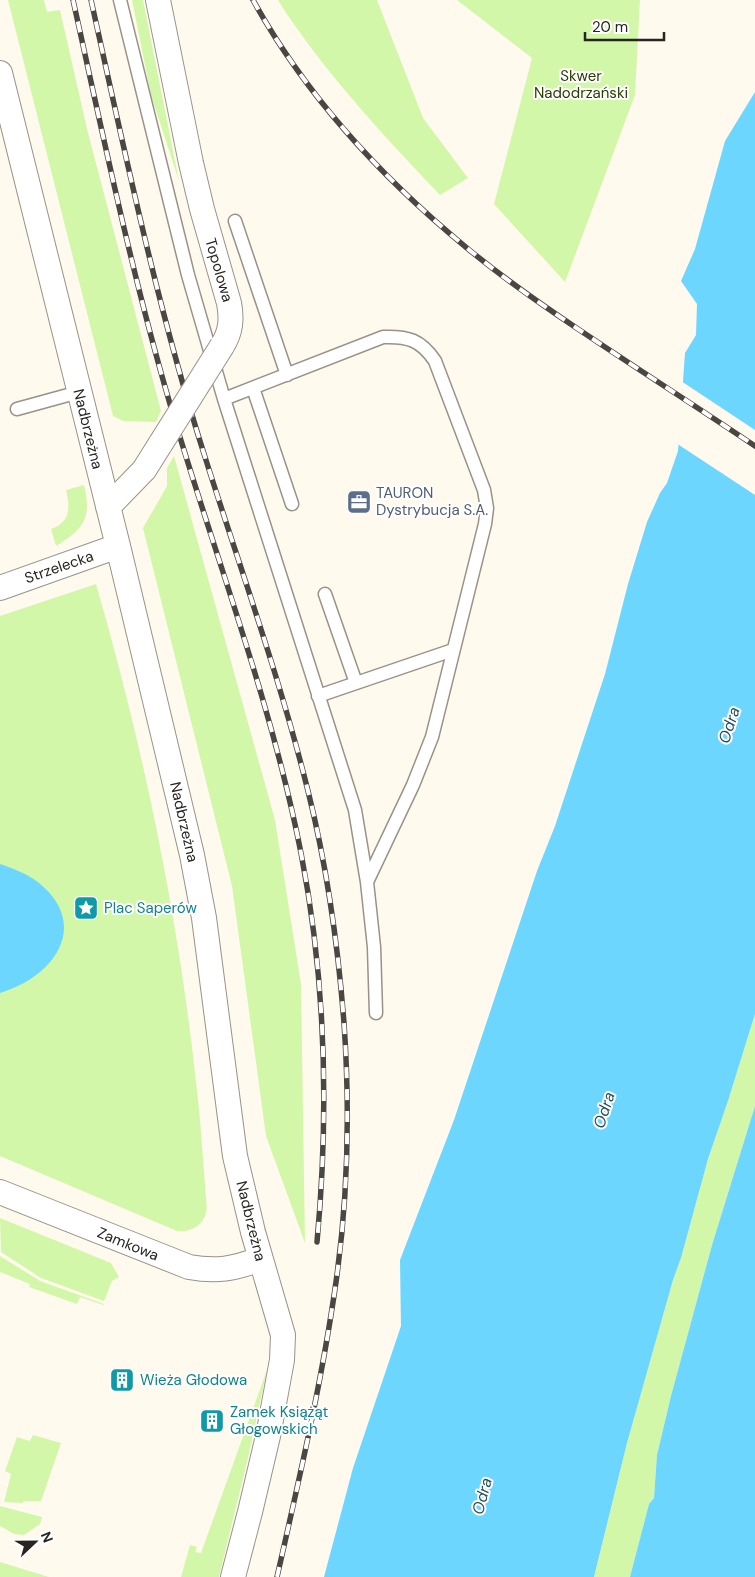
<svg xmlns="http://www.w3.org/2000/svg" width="755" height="1577" font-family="'DM Sans',sans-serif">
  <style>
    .green { fill: #d3f7a8 }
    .water { fill: #6cd6ff }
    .pier { fill: #fff9ee }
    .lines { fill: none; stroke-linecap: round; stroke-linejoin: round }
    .lane-casing { stroke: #989289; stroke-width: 15 }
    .street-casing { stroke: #989289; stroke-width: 26 }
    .lane { stroke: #fff; stroke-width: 12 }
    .street { stroke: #fff; stroke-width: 24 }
    .rail-casing { stroke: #4a4642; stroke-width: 5.5 }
    .rail { stroke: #fff; stroke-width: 4; stroke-dasharray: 11; stroke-linecap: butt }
    .street-bridge-casing { stroke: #989289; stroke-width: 26; stroke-linecap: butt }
    .street-bridge { stroke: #fff; stroke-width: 24 }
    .labels { text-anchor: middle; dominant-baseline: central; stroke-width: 4; stroke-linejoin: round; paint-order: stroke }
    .park-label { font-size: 15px; fill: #283e01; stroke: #fff }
    .street-label { font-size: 15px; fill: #272421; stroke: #fff }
    .service-label { font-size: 15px; fill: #4e5e75; stroke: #fff; text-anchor: start }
    .culture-label { font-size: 15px; fill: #0d838f; stroke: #fff; text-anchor: start }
    .water-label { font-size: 16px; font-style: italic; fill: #235061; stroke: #fff }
  </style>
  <rect width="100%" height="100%" fill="#fff9ee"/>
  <!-- green -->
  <path class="green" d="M 8,0 L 44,0 L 47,12 L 60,10 L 87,129 L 161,411 L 156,422 L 123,421 L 113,416 Z
    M 132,0 L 143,0 L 179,181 L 151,95 Z
    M 278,0 L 377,0 L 423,118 L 468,178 L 440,195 C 398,151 356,106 318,57 C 304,38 290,20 278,0 Z
    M 457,0 L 640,0 L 635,95 L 565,282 L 494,204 L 532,58 Z
    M 174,456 L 275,820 L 301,984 L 305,1243 L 266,1136 L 232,886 L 143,528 L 167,486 L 167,468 Z
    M 84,485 C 92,518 84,529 56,546 L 51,529 C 71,522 70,508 66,490 Z
    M 96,584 C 145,753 180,925 198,1100 C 201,1129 203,1157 205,1186 C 205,1195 208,1205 206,1213 C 203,1226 189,1233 177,1231 L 0,1156 L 0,616 Z
    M 755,1014 L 755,1106 L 712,1245 L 671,1396 L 657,1455 L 654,1498 L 649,1504 L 630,1577 L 594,1577 L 627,1443 L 673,1280 L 681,1258 L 708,1159 L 728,1101 Z
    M 0,1218 L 111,1263 L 119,1277 L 112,1281 L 104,1301 L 41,1278 L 1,1252 Z
    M 0,1256 L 40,1281 L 104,1304 L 103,1305 L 80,1297 L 77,1304 L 29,1287 L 30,1284 L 0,1272 Z
    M 267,1370 L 248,1458 L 219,1577 L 181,1577 L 190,1545 L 197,1547 L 195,1552 L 201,1553 Z
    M 33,1435 L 61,1443 L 41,1501 L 23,1501 L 23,1503 L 4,1502 L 11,1474 L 5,1471 L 17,1437 L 30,1441 Z
    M 0,1506 L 42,1517 L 40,1524 L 24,1535 L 14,1534 L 0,1526 Z
    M 0,1562 L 49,1577 L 0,1577 Z"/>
  <!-- water -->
  <path class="water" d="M 755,92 L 755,1014 L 728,1101 L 708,1159 L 681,1258 L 673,1280 L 627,1443 L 594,1577 L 324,1577 L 353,1468 L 401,1326 L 400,1260 L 454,1120 L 537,871 L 555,826 L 605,674 L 628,584 L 647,522 L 660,493 L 667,483 L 678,451 L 685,353 L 696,335 L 697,304 L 681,281 L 695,249 L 725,141 Z
    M 0,864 C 12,868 25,873 35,880 C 93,923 55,977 0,993 Z
    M 755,1106 L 755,1577 L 630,1577 L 649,1504 L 654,1498 L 657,1455 L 671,1396 L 712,1245 Z"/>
  <!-- pier -->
  <path class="pier" d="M 681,381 L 755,430 L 755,495 L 676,443 Z"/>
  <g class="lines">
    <defs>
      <path id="lane" d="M 120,0 L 188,275 L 224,399 L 355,810 L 367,882 L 374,947 L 376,1013
        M 235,221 L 287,375
        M 253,388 L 292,504
        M 224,399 L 383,337 C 408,336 421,340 435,361 L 484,490 L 487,508 L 485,524 L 432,737 L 413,785 L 367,882
        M 17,409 L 79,392
        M 325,594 L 356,683
        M 318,696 L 453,650"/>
      <path id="street" d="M 158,0 L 191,163 L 202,209 L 229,303 C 232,319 231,332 222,346
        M 0,73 L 118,546 L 192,855 L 204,918 L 235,1156 L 253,1232 L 283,1335 L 282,1360 L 268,1436 L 250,1512 L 233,1577
        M 108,507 L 144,470 L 161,443
        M 0,588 L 118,546
        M 0,1192 L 189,1267 C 217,1272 233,1269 260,1259"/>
    </defs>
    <!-- lane casing -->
    <use href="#lane" class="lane-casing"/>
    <!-- street casing -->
    <use href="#street" class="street-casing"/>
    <!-- lane -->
    <use href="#lane" class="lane"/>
    <!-- street -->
    <use href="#street" class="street"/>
    <defs>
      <path id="rail" d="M 73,0 C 103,135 131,271 170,404 C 214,554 271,700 301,853 C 326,981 329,1112 317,1242
        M 91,0 C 125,153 157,307 205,457 C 240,568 280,678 308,791 C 327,867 338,945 344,1023 C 350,1109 348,1197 336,1282 C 322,1381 299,1480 277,1577
        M 253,0 C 306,96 383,179 467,248 C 503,278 542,305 581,331 C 639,370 697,407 755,446"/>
    </defs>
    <!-- rail casing -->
    <use href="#rail" class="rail-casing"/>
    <!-- rail -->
    <use href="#rail" class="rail"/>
    <defs>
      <path id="street-bridge" d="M 161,443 L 222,346"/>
    </defs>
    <!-- street-bridge casing -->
    <use href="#street-bridge" class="street-bridge-casing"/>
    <!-- street-bridge -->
    <use href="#street-bridge" class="street-bridge"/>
  </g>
  <!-- icons -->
  <defs>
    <symbol id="office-square" viewBox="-11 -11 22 22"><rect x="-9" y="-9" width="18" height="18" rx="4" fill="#5c6f8a" stroke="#fff"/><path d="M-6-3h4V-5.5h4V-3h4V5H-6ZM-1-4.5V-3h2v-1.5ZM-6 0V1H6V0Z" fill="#fff"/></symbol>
    <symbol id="sight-square" viewBox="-11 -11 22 22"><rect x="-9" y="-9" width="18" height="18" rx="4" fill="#0f9aa8" stroke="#fff"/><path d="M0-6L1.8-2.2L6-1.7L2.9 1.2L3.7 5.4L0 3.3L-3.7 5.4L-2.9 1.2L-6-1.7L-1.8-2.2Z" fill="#fff"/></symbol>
    <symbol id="building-square" viewBox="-11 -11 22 22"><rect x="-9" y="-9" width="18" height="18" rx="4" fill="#0f9aa8" stroke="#fff"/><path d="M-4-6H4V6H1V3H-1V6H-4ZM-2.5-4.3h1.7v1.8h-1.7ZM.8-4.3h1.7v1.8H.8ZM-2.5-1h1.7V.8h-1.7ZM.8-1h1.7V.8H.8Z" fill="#fff"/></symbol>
  </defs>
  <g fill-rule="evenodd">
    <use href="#office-square" x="345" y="488" width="28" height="28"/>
    <use href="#sight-square" x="72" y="894" width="28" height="28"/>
    <use href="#building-square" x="108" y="1366" width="28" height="28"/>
    <use href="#building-square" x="198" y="1407" width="28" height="28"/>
  </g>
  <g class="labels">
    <!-- park labels -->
    <g class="park-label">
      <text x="581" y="76">Skwer<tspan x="581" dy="17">Nadodrzański</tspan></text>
    </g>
    <!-- street labels -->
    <g class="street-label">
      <text transform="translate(219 270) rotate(74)">Topolowa</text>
      <text transform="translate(88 429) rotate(76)">Nadbrzeżna</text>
      <text transform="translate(59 567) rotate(-19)">Strzelecka</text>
      <text transform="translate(184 822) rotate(77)">Nadbrzeżna</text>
      <text transform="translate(251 1221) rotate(76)">Nadbrzeżna</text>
      <text transform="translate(128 1244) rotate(22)">Zamkowa</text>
    </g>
    <!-- service labels -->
    <g class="service-label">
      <text x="376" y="493">TAURON<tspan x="376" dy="17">Dystrybucja S.A.</tspan></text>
    </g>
    <!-- culture labels -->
    <g class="culture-label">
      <text x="104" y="908">Plac Saperów</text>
      <text x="140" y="1380">Wieża Głodowa</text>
      <text x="230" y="1412">Zamek Książąt<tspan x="230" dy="17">Głogowskich</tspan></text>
    </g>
    <!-- water labels -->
    <g class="water-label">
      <text transform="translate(729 725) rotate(-72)">Odra</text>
      <text transform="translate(604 1110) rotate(-72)">Odra</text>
      <text transform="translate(482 1496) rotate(-75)">Odra</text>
    </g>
  </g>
  <!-- north arrow -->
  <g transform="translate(35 1542) rotate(68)" stroke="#ffffff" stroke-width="4" paint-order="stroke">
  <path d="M0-4L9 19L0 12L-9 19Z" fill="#272421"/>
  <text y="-8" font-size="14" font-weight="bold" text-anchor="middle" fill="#272421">N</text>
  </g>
  <!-- scale -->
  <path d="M585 32v8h79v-8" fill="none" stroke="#272421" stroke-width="2.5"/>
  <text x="592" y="32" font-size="15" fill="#272421" stroke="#ffffff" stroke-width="4" paint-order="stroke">20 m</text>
</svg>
